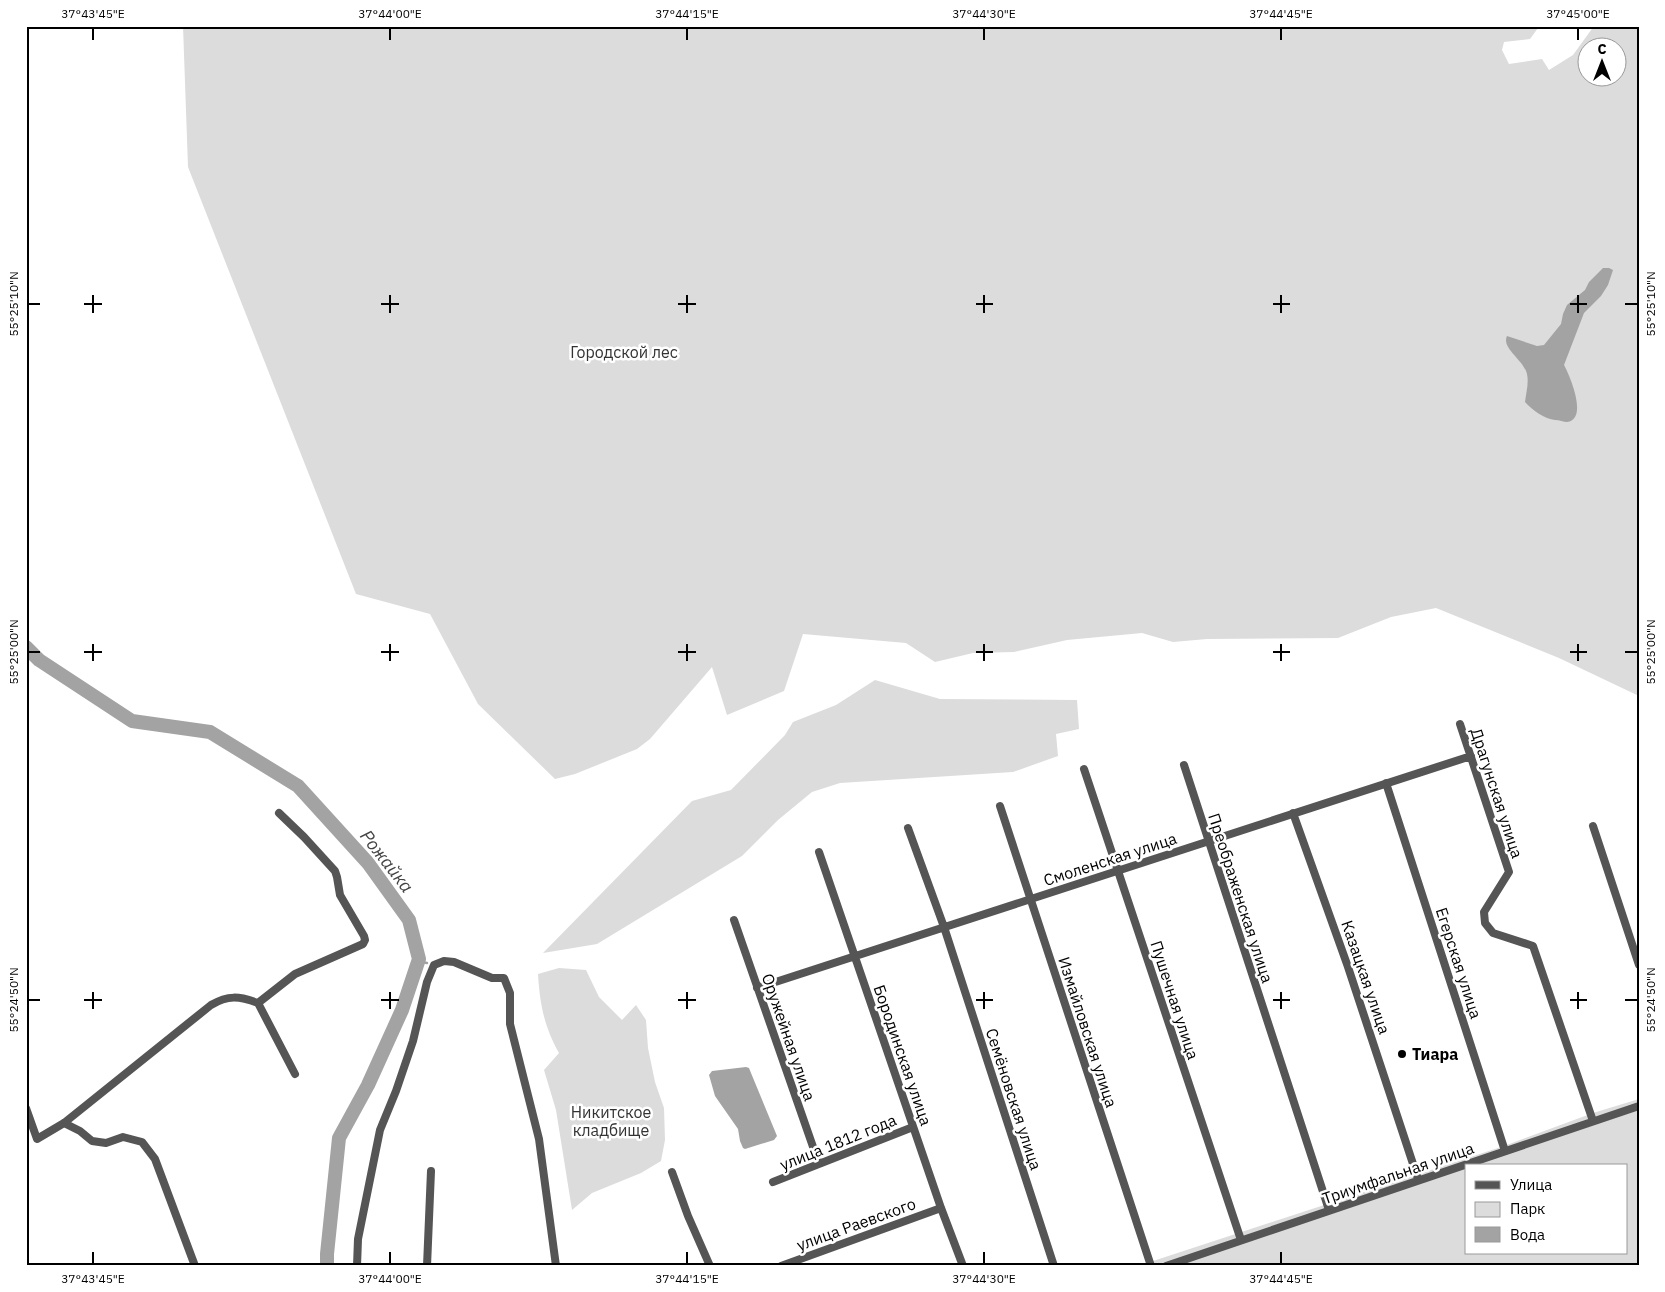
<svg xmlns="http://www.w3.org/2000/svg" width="1665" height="1292" font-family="'IBM Plex Sans',sans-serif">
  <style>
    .green { fill: #dcdcdc; fill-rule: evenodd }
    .water { fill: #a3a3a3 }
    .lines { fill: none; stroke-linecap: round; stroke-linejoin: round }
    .stream { stroke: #a3a3a3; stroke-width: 2.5 }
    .river { stroke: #a3a3a3; stroke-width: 14 }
    .minor { stroke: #555; stroke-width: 8 }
    .ticks { fill: none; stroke: #000; stroke-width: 2 }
    .poi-dot { fill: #000; stroke: #fff; stroke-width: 2 }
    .labels { text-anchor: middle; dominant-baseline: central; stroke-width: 5; stroke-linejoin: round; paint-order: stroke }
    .park-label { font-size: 16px; fill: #333; stroke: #fff }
    .street-label { font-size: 16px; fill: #000; stroke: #fff }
    .poi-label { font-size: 16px; font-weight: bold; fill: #000; stroke: #fff; text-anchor: start }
    .water-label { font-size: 18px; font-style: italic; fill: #444; stroke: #fff }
    .neatline { fill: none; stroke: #000; stroke-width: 2 }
    .ticks-label { font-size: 12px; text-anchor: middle; fill: #000 }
  </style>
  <rect width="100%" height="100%" fill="#fff"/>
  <!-- green -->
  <path class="green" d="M 183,26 L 1543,26 L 1538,28 L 1530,39 L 1504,42 L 1502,50 L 1509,64 L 1542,59 L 1549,70 L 1573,55 L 1594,26 L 1639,26 L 1639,696 L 1559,658 L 1436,608 L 1391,617 L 1338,638 L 1207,639 L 1173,642 L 1142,633 L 1067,640 L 1014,652 L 973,653 L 935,662 L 906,643 L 803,634 L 784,691 L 727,715 L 712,667 L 650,739 L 637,749 L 575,774 L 555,779 L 478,704 L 430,614 L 356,594 L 188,167 ZM 1588,48 L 1618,48 L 1618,78 L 1588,78 Z
    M 875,680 L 940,699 L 1077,700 L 1079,729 L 1056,734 L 1058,756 L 1013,772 L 840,783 L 812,792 L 778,820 L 742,856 L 597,944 L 543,953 L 692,801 L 731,790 L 785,735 L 793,722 L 836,705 Z
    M 559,968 L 586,970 L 599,997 L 622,1020 L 636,1005 L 646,1020 L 648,1048 L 655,1082 L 664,1108 L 665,1140 L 661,1161 L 641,1173 L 592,1193 L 572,1210 L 556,1110 L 544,1070 L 559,1053 C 544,1026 540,1005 538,974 Z
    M 1639,1099 L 1639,1266 L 1143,1266 L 1150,1262 L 1504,1146 L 1593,1113 ZM 1466,1166 L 1626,1166 L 1626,1253 L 1466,1253 Z"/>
  <!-- water -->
  <path class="water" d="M 1603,268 L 1609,268 L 1613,270 L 1608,285 L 1601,296 L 1584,313 L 1564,365 C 1569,374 1589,419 1567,422 C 1564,422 1559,420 1555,420 C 1545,419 1532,410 1525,402 C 1526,393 1529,383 1527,374 C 1524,360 1501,348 1507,336 L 1537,346 L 1544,345 L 1561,324 L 1563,314 L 1567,305 L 1585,290 L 1589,282 Z
    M 746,1067 L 749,1068 L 751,1073 L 777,1136 L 774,1140 L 745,1149 L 743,1148 L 740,1141 L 738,1129 L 715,1096 L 709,1075 L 712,1071 Z"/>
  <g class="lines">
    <!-- stream -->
    <path class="stream" d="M 419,959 L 422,962 L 427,963"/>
    <!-- river -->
    <path class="river" d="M 26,647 L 39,660 L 132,721 L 210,732 L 298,786 L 368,863 L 409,920 L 419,959 L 402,1010 L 368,1085 L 339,1138 L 327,1254 L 327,1266"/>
    <!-- minor -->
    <path class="minor" d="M 1460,724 L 1509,872 L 1484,912 L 1485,923 L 1493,933 L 1533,946 L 1593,1121
      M 1184,765 L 1329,1210
      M 1084,769 L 1241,1240
      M 1386,783 L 1505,1151
      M 1000,806 L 1151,1266
      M 1293,813 L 1348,967 L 1418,1179
      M 1593,826 L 1639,965
      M 908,828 L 944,927 L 1054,1266
      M 819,852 L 941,1208 L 963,1266
      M 734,920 L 819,1164
      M 757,988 L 1471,756
      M 258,1003 L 295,974 L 363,944 L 365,940 L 364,936 L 340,895 L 337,877 L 335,871 L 304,837 L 279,813
      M 26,1108 L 37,1139 L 64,1123 L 211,1005 C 228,995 239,996 258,1003 L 295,1074
      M 64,1123 L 80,1131 L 92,1141 L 106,1143 L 123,1137 L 142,1142 L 155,1159 L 195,1266
      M 672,1172 L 688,1216 L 710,1266
      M 773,1182 L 913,1127
      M 357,1266 L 358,1239 L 380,1130 L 396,1091 L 413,1041 L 427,982 L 434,965 L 444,961 L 454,962 L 492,978 L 504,978 L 510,993 L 510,1024 L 539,1139 L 556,1266
      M 427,1266 L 431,1171
      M 781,1266 L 941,1208
      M 1166,1266 L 1639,1106"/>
  </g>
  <!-- ticks -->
  <path class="ticks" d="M 93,28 L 93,40M 390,28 L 390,40M 687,28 L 687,40M 984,28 L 984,40M 1281,28 L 1281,40M 1578,28 L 1578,40M 93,295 L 93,313M 390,295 L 390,313M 687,295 L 687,313M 984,295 L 984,313M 1281,295 L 1281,313M 1578,295 L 1578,313M 28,304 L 40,304M 84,304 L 102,304M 381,304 L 399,304M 678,304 L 696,304M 976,304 L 993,304M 1273,304 L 1290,304M 1570,304 L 1587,304M 1625,304 L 1638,304M 93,644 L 93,661M 390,644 L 390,661M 687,644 L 687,661M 984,644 L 984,661M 1281,644 L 1281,661M 1578,644 L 1578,661M 28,652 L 40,652M 84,652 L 102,652M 381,652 L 399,652M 678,652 L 696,652M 976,652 L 993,652M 1273,652 L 1290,652M 1570,652 L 1587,652M 1625,652 L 1638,652M 93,992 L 93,1009M 390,992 L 390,1009M 687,992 L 687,1009M 984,992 L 984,1009M 1281,992 L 1281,1009M 1578,992 L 1578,1009M 28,1000 L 40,1000M 84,1000 L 102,1000M 381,1000 L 399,1000M 678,1000 L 696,1000M 976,1000 L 993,1000M 1273,1000 L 1290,1000M 1570,1000 L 1587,1000M 1625,1000 L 1638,1000M 93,1252 L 93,1264M 390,1252 L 390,1264M 687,1252 L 687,1264M 984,1252 L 984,1264M 1281,1252 L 1281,1264"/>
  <!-- markers -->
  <circle class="poi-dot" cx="1402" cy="1054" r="5"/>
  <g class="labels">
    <!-- park labels -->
    <g class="park-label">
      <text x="624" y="352">Городской лес</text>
      <text x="611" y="1112">Никитское<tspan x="611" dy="18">кладбище</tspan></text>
    </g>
    <!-- street labels -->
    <g class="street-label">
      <text transform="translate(1497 793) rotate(72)">Драгунская улица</text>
      <text transform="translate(1110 859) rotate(-18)">Смоленская улица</text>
      <text transform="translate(1241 898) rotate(72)">Преображенская улица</text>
      <text transform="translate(1459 963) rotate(72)">Егерская улица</text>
      <text transform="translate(1366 977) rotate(71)">Казацкая улица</text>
      <text transform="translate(1175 1000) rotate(72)">Пушечная улица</text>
      <text transform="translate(1088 1032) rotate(72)">Измайловская улица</text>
      <text transform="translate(789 1037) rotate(71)">Оружейная улица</text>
      <text transform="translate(903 1055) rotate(71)">Бородинская улица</text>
      <text transform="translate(1014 1099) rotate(72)">Семёновская улица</text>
      <text transform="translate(838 1142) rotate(-22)">улица 1812 года</text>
      <text transform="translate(1398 1173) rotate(-19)">Триумфальная улица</text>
      <text transform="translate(856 1224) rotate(-20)">улица Раевского</text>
    </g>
    <!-- poi labels -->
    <g class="poi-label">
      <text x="1412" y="1054">Тиара</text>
    </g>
    <!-- water labels -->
    <g class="water-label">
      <text transform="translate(387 861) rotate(52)">Рожайка</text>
    </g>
  </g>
  <!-- border -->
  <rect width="1665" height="1292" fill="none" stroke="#ffffff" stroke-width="55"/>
  <!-- legend -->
  <rect x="1465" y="1164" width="162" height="90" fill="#ffffff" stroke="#999999"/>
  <rect x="1475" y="1181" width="25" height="8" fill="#555555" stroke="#999999"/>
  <text x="1510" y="1190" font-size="15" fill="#000000">Улица</text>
  <rect x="1475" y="1202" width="25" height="15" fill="#dcdcdc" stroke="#999999"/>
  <text x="1510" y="1214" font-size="15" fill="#000000">Парк</text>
  <rect x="1475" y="1227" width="25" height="15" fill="#a3a3a3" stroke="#999999"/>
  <text x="1510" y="1240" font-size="15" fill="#000000">Вода</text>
  <!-- north arrow -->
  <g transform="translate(1602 62)"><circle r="24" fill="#ffffff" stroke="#999999"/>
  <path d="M0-4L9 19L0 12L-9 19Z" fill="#000000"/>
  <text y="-8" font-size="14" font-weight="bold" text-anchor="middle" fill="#000000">С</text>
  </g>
  <rect x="28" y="28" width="1610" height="1236" class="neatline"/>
  <g class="ticks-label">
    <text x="93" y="18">37°43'45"E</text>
    <text x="390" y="18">37°44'00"E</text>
    <text x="687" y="18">37°44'15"E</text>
    <text x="984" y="18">37°44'30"E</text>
    <text x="1281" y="18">37°44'45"E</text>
    <text x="1578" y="18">37°45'00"E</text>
    <text transform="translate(14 304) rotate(-90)" y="4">55°25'10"N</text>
    <text transform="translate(1651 304) rotate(-90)" y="4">55°25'10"N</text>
    <text transform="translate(14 652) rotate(-90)" y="4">55°25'00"N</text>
    <text transform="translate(1651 652) rotate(-90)" y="4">55°25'00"N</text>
    <text transform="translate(14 1000) rotate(-90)" y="4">55°24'50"N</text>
    <text transform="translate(1651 1000) rotate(-90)" y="4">55°24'50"N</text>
    <text x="93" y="1283">37°43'45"E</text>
    <text x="390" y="1283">37°44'00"E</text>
    <text x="687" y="1283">37°44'15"E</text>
    <text x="984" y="1283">37°44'30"E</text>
    <text x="1281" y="1283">37°44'45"E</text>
  </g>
</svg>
